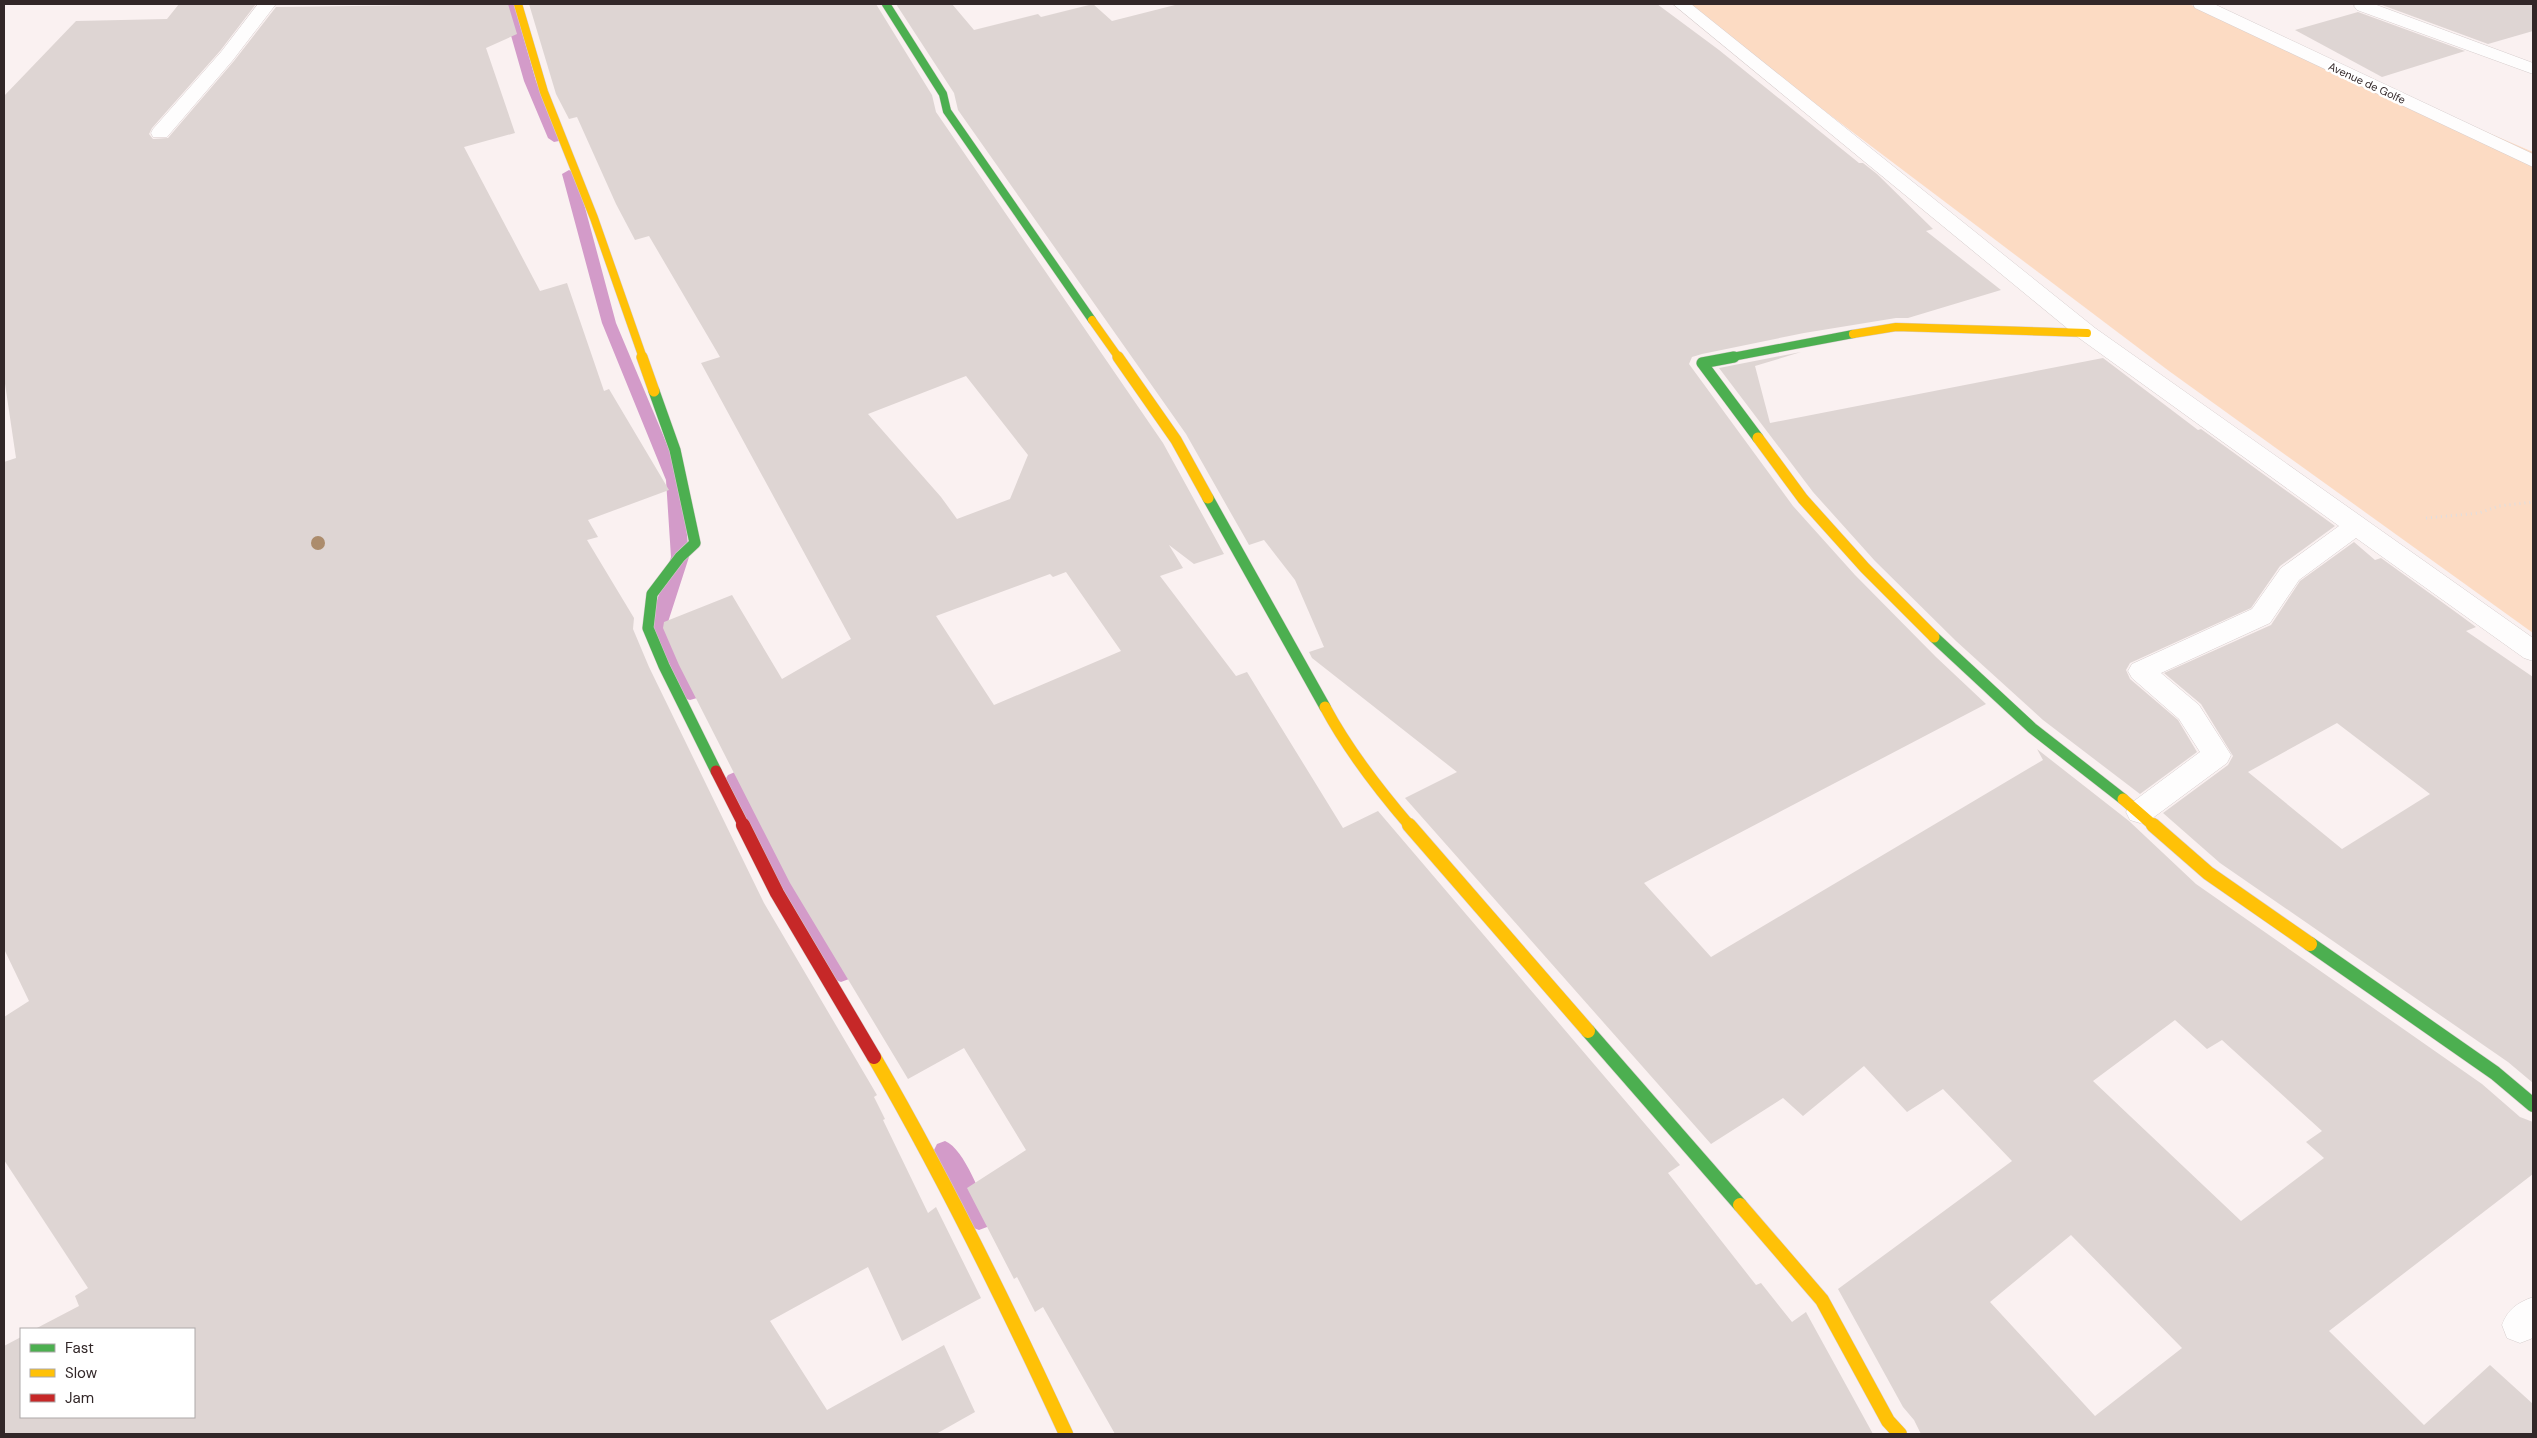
<svg xmlns="http://www.w3.org/2000/svg" width="2537" height="1438" font-family="'DM Sans',sans-serif">
  <style>
    .green { fill: #fcdbc3 }
    .lines { fill: none; stroke-linecap: round; stroke-linejoin: round }
    .stream { fill: #d39bc9; fill-rule: evenodd }
    .building { fill: #ded5d3; fill-rule: evenodd }
    .lane-casing { stroke: #d7cece; stroke-width: 1 }
    .street-casing { stroke: #d7cece; stroke-width: 1 }
    .fast-far2-casing { stroke: #d7cece; stroke-width: 9 }
    .fast-far1-casing { stroke: #d7cece; stroke-width: 12 }
    .fast-casing { stroke: #d7cece; stroke-width: 15 }
    .slow-far2-casing { stroke: #d7cece; stroke-width: 9 }
    .slow-far1-casing { stroke: #d7cece; stroke-width: 12 }
    .slow-casing { stroke: #d7cece; stroke-width: 15 }
    .jam-far1-casing { stroke: #d7cece; stroke-width: 12 }
    .jam-casing { stroke: #d7cece; stroke-width: 15 }
    .path { stroke: #e1dede; stroke-width: 3; stroke-dasharray: 1 4; stroke-linecap: butt }
    .lane { fill: #fefdfd; fill-rule: evenodd }
    .street { fill: #fefdfd; fill-rule: evenodd }
    .fast-far2 { stroke: #4caf50; stroke-width: 8 }
    .fast-far1 { stroke: #4caf50; stroke-width: 11 }
    .fast { stroke: #4caf50; stroke-width: 14 }
    .slow-far2 { stroke: #ffc107; stroke-width: 8 }
    .slow-far1 { stroke: #ffc107; stroke-width: 11 }
    .slow { stroke: #ffc107; stroke-width: 14 }
    .jam-far1 { stroke: #c62828; stroke-width: 11 }
    .jam { stroke: #c62828; stroke-width: 14 }
    .tree { fill: #ac8c6c }
    .labels { text-anchor: middle; dominant-baseline: central; stroke-width: 5; stroke-linejoin: round; paint-order: stroke }
    .far-street-label { font-size: 11px; fill: #322728; stroke: #fff }
  </style>
  <rect width="100%" height="100%" fill="#faf1f1"/>
  <!-- green -->
  <path class="green" d="M 1683,4 L 2189,4 L 2533,152 L 2533,633 L 2169,371 Z"/>
  <g class="lines">
    <!-- stream -->
    <path class="stream" d="M 502,4 L 514,4 L 536,81 L 560,138 L 559,141 L 554,142 L 548,138 L 524,81 Z
      M 569,170 L 576,174 L 616,323 L 682,480 L 689,557 L 668,622 L 699,693 L 697,698 L 690,700 L 683,698 L 681,693 L 650,622 L 671,557 L 666,480 L 602,323 L 562,174 Z
      M 735,772 L 742,775 L 792,870 L 849,967 L 852,973 L 849,979 L 841,982 L 833,979 L 778,882 L 725,780 L 728,775 Z
      M 945,1141 C 965,1149 982,1199 991,1219 L 987,1227 L 979,1230 L 971,1227 L 956,1193 L 933,1152 L 937,1144 Z"/>
  </g>
  <!-- building -->
  <path class="building" d="M 179,4 L 256,4 L 220,51 L 152,128 L 149,134 L 153,139 L 168,138 L 234,61 L 276,7 L 508,4 L 517,34 L 486,48 L 515,133 L 464,147 L 540,291 L 567,283 L 604,391 L 609,389 L 669,490 L 588,520 L 598,537 L 587,540 L 634,618 L 633,629 L 649,667 L 764,903 L 877,1095 L 874,1097 L 885,1119 L 883,1120 L 928,1213 L 936,1207 L 981,1298 L 902,1341 L 868,1267 L 770,1321 L 827,1410 L 944,1345 L 975,1412 L 936,1434 L 4,1434 L 4,1346 L 21,1337 L 21,1417 L 194,1417 L 194,1329 L 35,1329 L 79,1306 L 75,1296 L 88,1288 L 4,1160 L 4,1017 L 29,1001 L 4,949 L 4,462 L 16,458 L 4,377 L 4,96 L 76,21 L 167,19 Z
    M 529,4 L 876,4 L 932,95 L 936,112 L 1163,443 L 1224,554 L 1194,564 L 1169,545 L 1183,568 L 1160,576 L 1236,676 L 1247,672 L 1343,828 L 1378,811 L 1680,1165 L 1668,1173 L 1756,1285 L 1761,1283 L 1792,1322 L 1806,1312 L 1807,1314 L 1873,1434 L 1115,1434 L 1043,1307 L 1035,1312 L 1017,1277 L 1014,1279 L 967,1188 L 1026,1150 L 964,1048 L 908,1079 L 790,883 L 679,665 L 663,628 L 664,622 L 732,595 L 782,679 L 851,639 L 701,363 L 720,357 L 649,236 L 635,240 L 616,204 L 577,117 L 569,119 L 556,94 ZM 966,376 L 1028,455 L 1010,499 L 957,519 L 941,497 L 868,414 ZM 1066,572 L 1121,651 L 994,705 L 936,616 L 1050,574 L 1053,577 Z
    M 896,4 L 952,4 L 974,30 L 1038,14 L 1041,17 L 1093,4 L 1112,21 L 1179,4 L 1657,4 L 1719,50 L 1859,163 L 1863,163 L 1877,174 L 1933,229 L 1926,231 L 2001,290 L 1908,318 L 1896,318 L 1804,333 L 1702,354 L 1692,357 L 1689,364 L 1793,506 L 1855,575 L 1936,657 L 1986,704 L 1644,883 L 1711,957 L 2043,760 L 2037,749 L 2129,821 L 2196,884 L 2482,1084 L 2520,1117 L 2533,1122 L 2533,1174 L 2329,1331 L 2424,1425 L 2490,1365 L 2533,1404 L 2533,1434 L 1921,1434 L 1914,1420 L 1903,1407 L 1838,1289 L 2012,1161 L 1943,1089 L 1907,1112 L 1864,1066 L 1803,1116 L 1783,1098 L 1711,1144 L 1405,798 L 1457,772 L 1312,658 L 1309,652 L 1324,647 L 1295,580 L 1264,540 L 1249,545 L 1186,434 L 958,110 L 954,93 ZM 2175,1020 L 2207,1049 L 2222,1040 L 2322,1131 L 2306,1142 L 2324,1158 L 2241,1221 L 2093,1081 ZM 2071,1235 L 2182,1348 L 2095,1416 L 1990,1302 Z
    M 2387,4 L 2533,4 L 2533,31 L 2488,44 L 2382,5 Z
    M 2358,12 L 2465,51 L 2382,77 L 2295,30 Z
    M 1801,352 L 1755,366 L 1770,423 L 2103,358 L 2198,430 L 2201,429 L 2335,526 L 2280,566 L 2251,608 L 2130,663 L 2126,670 L 2130,679 L 2178,720 L 2197,752 L 2140,794 L 2043,720 L 1956,641 L 1875,561 L 1813,492 L 1719,368 Z
    M 2354,542 L 2375,560 L 2381,558 L 2457,613 L 2476,627 L 2466,631 L 2533,677 L 2533,1083 L 2508,1062 L 2220,863 L 2163,813 L 2228,765 L 2233,756 L 2201,704 L 2164,673 L 2271,625 L 2300,581 ZM 2337,723 L 2430,794 L 2342,849 L 2248,772 Z"/>
  <g class="lines">
    <defs>
      <path id="lane" d="M 2356,4 L 2374,4 L 2533,63 L 2533,74 L 2357,10 L 2354,6 Z"/>
      <path id="street" d="M 258,4 L 276,4 L 233,60 L 167,137 L 153,137 L 151,133 L 153,129 L 221,52 Z
        M 1673,4 L 1691,4 L 2095,328 L 2533,638 L 2533,661 L 2524,658 L 2356,538 L 2299,580 L 2270,623 L 2161,673 L 2199,705 L 2231,755 L 2227,763 L 2150,820 L 2140,823 L 2130,820 L 2126,812 L 2130,804 L 2200,752 L 2179,719 L 2132,678 L 2128,671 L 2132,664 L 2252,609 L 2281,568 L 2339,526 L 2079,338 Z
        M 2193,4 L 2214,4 L 2533,154 L 2533,167 L 2195,8 Z
        M 2533,1297 L 2533,1338 L 2520,1343 L 2507,1338 L 2502,1325 C 2508,1309 2517,1303 2533,1297 Z"/>
      <path id="fast-far2" d="M 886,4 L 943,94 L 947,111 L 1092,320
        M 1727,358 L 1853,334"/>
      <path id="fast-far1" d="M 1734,357 L 1702,363 L 1758,438
        M 654,391 L 675,450 L 695,543 L 680,557 L 652,594 L 648,628 L 664,666 L 716,771
        M 1208,498 L 1325,707
        M 1934,637 L 2032,728 L 2123,799"/>
      <path id="fast" d="M 2310,944 L 2495,1073 L 2533,1105
        M 1588,1031 L 1740,1205"/>
      <path id="slow-far2" d="M 518,4 L 544,92 L 594,218 L 643,358
        M 1092,320 L 1119,358
        M 1853,334 L 1896,327 L 2087,333"/>
      <path id="slow-far1" d="M 642,357 L 654,391
        M 1118,357 L 1176,440 L 1208,498
        M 1758,438 L 1803,499 L 1865,568 L 1934,637
        M 1325,707 C 1348,750 1379,790 1410,826
        M 2123,799 L 2154,826"/>
      <path id="slow" d="M 1409,825 L 1588,1031
        M 2153,825 L 2208,873 L 2310,944
        M 874,1057 C 945,1179 1007,1306 1066,1434
        M 1740,1205 L 1822,1300 L 1888,1421 L 1900,1434"/>
      <path id="jam-far1" d="M 716,771 L 744,826"/>
      <path id="jam" d="M 743,825 L 777,893 L 874,1057"/>
    </defs>
    <!-- lane casing -->
    <use href="#lane" class="lane-casing"/>
    <!-- street casing -->
    <use href="#street" class="street-casing"/>
    <!-- fast-far2 casing -->
    <use href="#fast-far2" class="fast-far2-casing"/>
    <!-- fast-far1 casing -->
    <use href="#fast-far1" class="fast-far1-casing"/>
    <!-- fast casing -->
    <use href="#fast" class="fast-casing"/>
    <!-- slow-far2 casing -->
    <use href="#slow-far2" class="slow-far2-casing"/>
    <!-- slow-far1 casing -->
    <use href="#slow-far1" class="slow-far1-casing"/>
    <!-- slow casing -->
    <use href="#slow" class="slow-casing"/>
    <!-- jam-far1 casing -->
    <use href="#jam-far1" class="jam-far1-casing"/>
    <!-- jam casing -->
    <use href="#jam" class="jam-casing"/>
    <!-- path -->
    <path class="path" d="M 2426,518 L 2479,513 L 2499,506 L 2533,502"/>
    <!-- lane -->
    <use href="#lane" class="lane"/>
    <!-- street -->
    <use href="#street" class="street"/>
    <!-- fast-far2 -->
    <use href="#fast-far2" class="fast-far2"/>
    <!-- fast-far1 -->
    <use href="#fast-far1" class="fast-far1"/>
    <!-- fast -->
    <use href="#fast" class="fast"/>
    <!-- slow-far2 -->
    <use href="#slow-far2" class="slow-far2"/>
    <!-- slow-far1 -->
    <use href="#slow-far1" class="slow-far1"/>
    <!-- slow -->
    <use href="#slow" class="slow"/>
    <!-- jam-far1 -->
    <use href="#jam-far1" class="jam-far1"/>
    <!-- jam -->
    <use href="#jam" class="jam"/>
  </g>
  <!-- trees -->
  <circle class="tree" cx="318" cy="543" r="7"/>
  <g class="labels">
    <!-- far-street labels -->
    <g class="far-street-label">
      <text transform="translate(2367 83) rotate(25)">Avenue de Golfe</text>
    </g>
  </g>
  <!-- border -->
  <rect width="2537" height="1438" fill="none" stroke="#322728" stroke-width="10"/>
  <!-- legend -->
  <rect x="20" y="1328" width="175" height="90" fill="#ffffff" stroke="#ada9a9"/>
  <rect x="30" y="1344" width="25" height="8" fill="#4caf50" stroke="#ada9a9"/>
  <text x="65" y="1353" font-size="15" fill="#322728">Fast</text>
  <rect x="30" y="1369" width="25" height="8" fill="#ffc107" stroke="#ada9a9"/>
  <text x="65" y="1378" font-size="15" fill="#322728">Slow</text>
  <rect x="30" y="1394" width="25" height="8" fill="#c62828" stroke="#ada9a9"/>
  <text x="65" y="1403" font-size="15" fill="#322728">Jam</text>
</svg>
